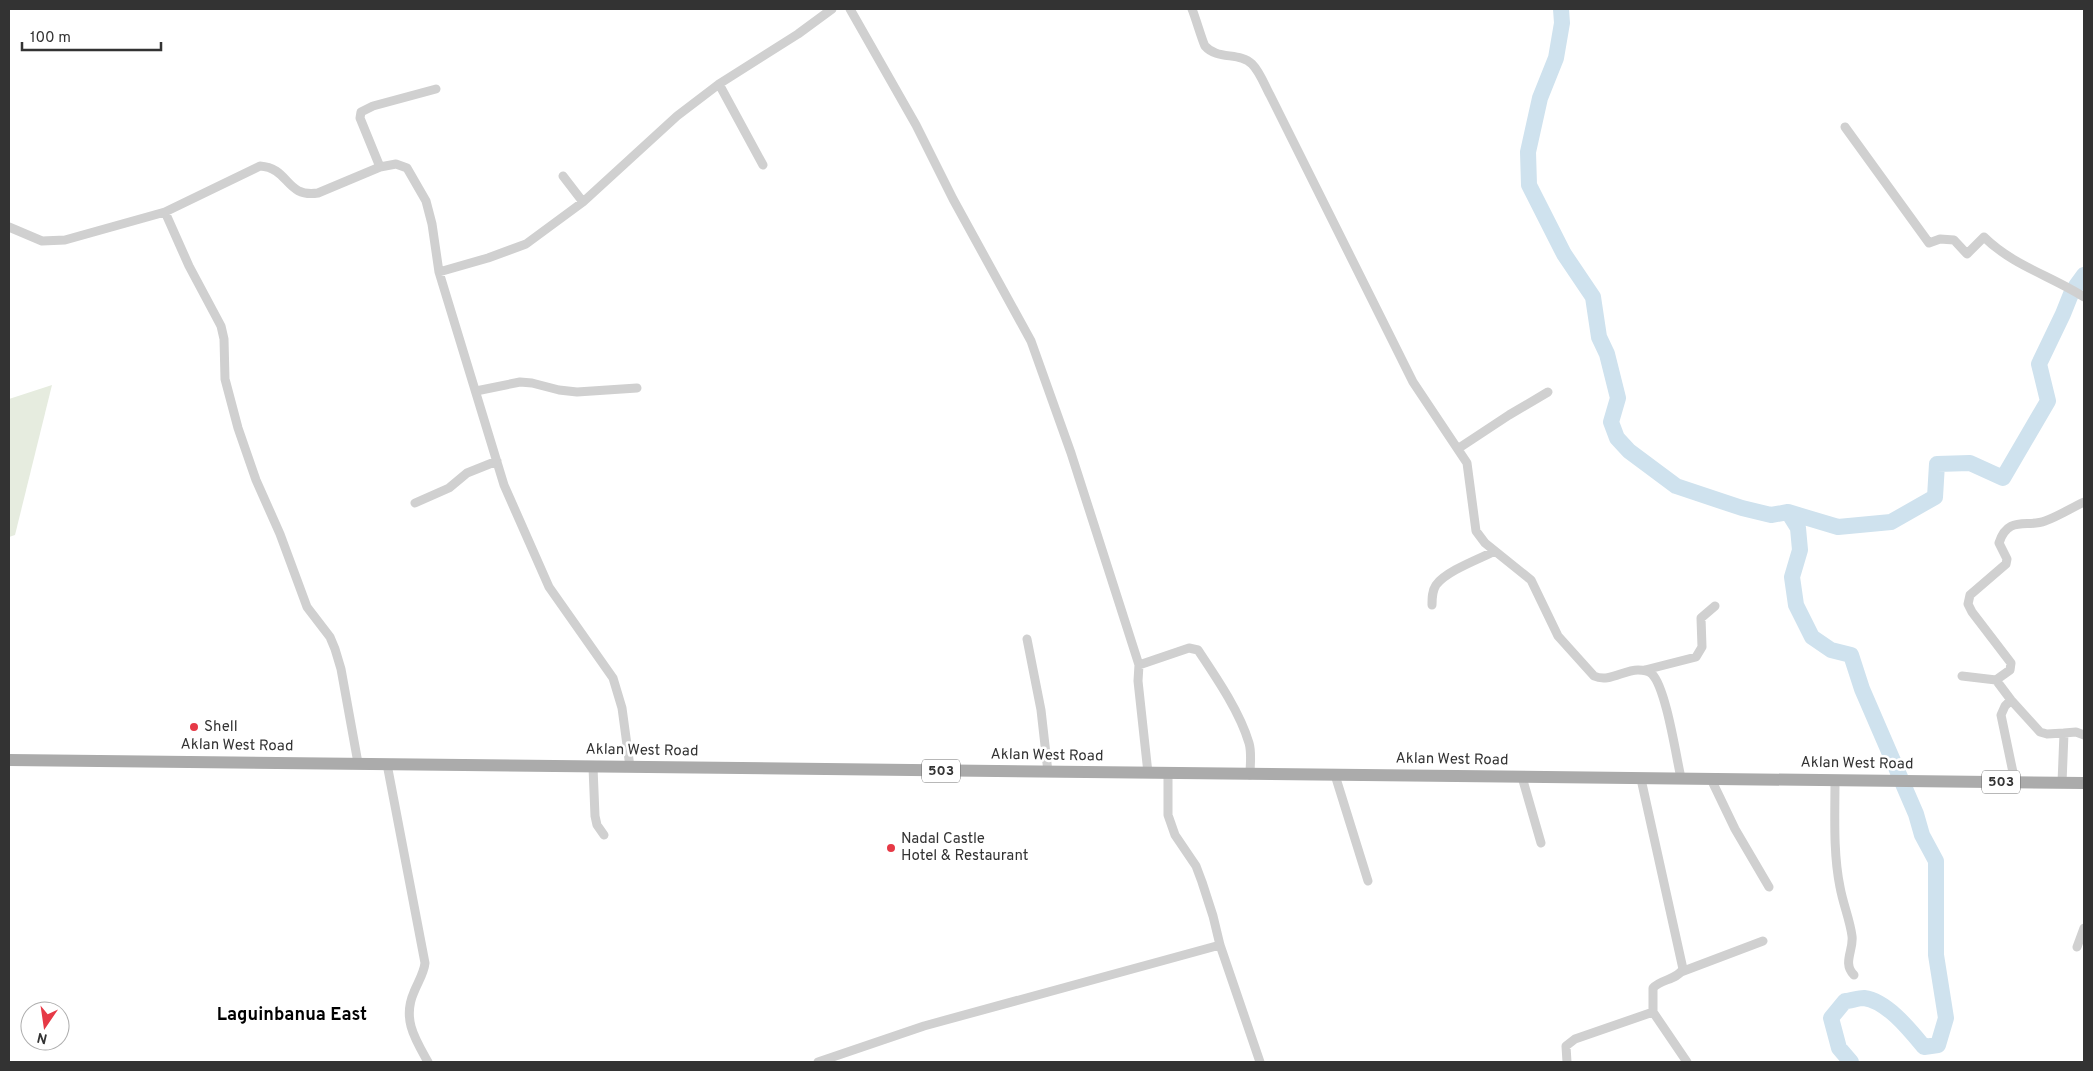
<svg xmlns="http://www.w3.org/2000/svg" width="2093" height="1071" font-family="Overpass,sans-serif">
  <style>
    .green { fill: #e6ecdf }
    .lines { fill: none; stroke-linecap: round; stroke-linejoin: round }
    .river { stroke: #cfe2ee; stroke-width: 16 }
    .minor { stroke: #d0d0d0; stroke-width: 9 }
    .primary { stroke: #ababab; stroke-width: 12 }
    .poi-dot { fill: #e63946; stroke: #fff; stroke-width: 2 }
    .labels { text-anchor: middle; dominant-baseline: central; stroke-width: 5; stroke-linejoin: round; paint-order: stroke }
    .shield { fill: #fff; stroke: #707070; stroke-width: 1 }
    .shield-label { font-size: 14px; font-weight: bold; fill: #333 }
    .poi-label { font-size: 15px; fill: #333; stroke: #fff; text-anchor: start }
    .street-label { font-size: 15px; fill: #333; stroke: #fff }
    .quarter-label { font-size: 18px; font-weight: bold; fill: #000; stroke: #fff }
  </style>
  <rect width="100%" height="100%" fill="#fff"/>
  <!-- green -->
  <path class="green" d="M 52,385 L 15,535 L 9,537 L 9,399 Z"/>
  <g class="lines">
    <!-- river -->
    <path class="river" d="M 1561,9 L 1562,23 L 1556,58 L 1540,98 L 1528,152 L 1529,185 L 1564,254 L 1593,297 L 1599,337 L 1607,354 L 1618,398 L 1611,422 L 1617,438 L 1629,451 L 1676,486 L 1742,508 L 1771,515 L 1788,512 L 1838,527 L 1891,522 L 1935,497 L 1937,464 L 1970,463 L 2003,478 L 2048,401 L 2039,364 L 2063,314 L 2071,294
      M 2076,286 L 2084,275
      M 1788,512 L 1798,528 L 1800,550 L 1792,577 L 1796,605 L 1812,637 L 1831,650 L 1851,655 L 1862,689 L 1916,814 L 1922,835 L 1936,861 L 1936,955 L 1946,1018 L 1938,1045 L 1924,1047 C 1910,1030 1887,1001 1864,998 C 1858,998 1850,1001 1845,1001 L 1831,1018 L 1839,1048 L 1851,1062"/>
    <!-- minor -->
    <path class="minor" d="M 850,9 L 916,125 L 953,199 L 1031,341 L 1071,453 L 1139,665 L 1138,681 L 1148,773
      M 1192,9 C 1195,16 1203,43 1205,46 C 1217,60 1240,52 1252,64 C 1260,72 1265,86 1270,95 L 1413,382 L 1467,463 L 1476,531 L 1485,543 L 1531,580 L 1558,636 L 1594,676 C 1609,683 1623,670 1638,670 C 1643,670 1648,670 1652,674 C 1666,688 1676,756 1681,778
      M 719,84 L 763,165
      M 1845,127 L 1929,243 L 1940,239 L 1954,240 L 1967,254 L 1984,237 C 2012,265 2051,276 2084,297
      M 380,167 L 360,118 L 361,112 L 373,106 L 436,89
      M 563,176 L 583,202
      M 165,212 L 189,266 L 221,326 L 224,339 L 225,379 L 238,428 L 256,480 L 280,534 L 307,607 L 330,637 L 335,649 L 341,669 L 358,763
      M 9,227 L 42,241 L 65,240 L 165,212 L 260,166 C 290,168 285,198 318,193 L 380,167 L 396,164 L 407,168 L 426,201 L 432,224 L 439,272 L 504,485 L 549,587 L 613,678 L 622,708 L 630,767
      M 439,272 L 488,258 L 526,244 L 583,202 L 677,116 L 719,84 L 798,34 L 832,9
      M 476,391 L 520,382 L 532,383 L 559,390 L 577,392 L 637,388
      M 1459,448 L 1509,415 L 1548,392
      M 415,503 L 449,488 L 467,473 L 497,461
      M 1432,605 C 1432,598 1432,591 1436,585 C 1446,571 1479,559 1495,551
      M 1027,639 L 1041,710 L 1048,772
      M 1139,665 L 1189,648 L 1198,650 C 1216,677 1240,712 1249,743 C 1252,753 1250,764 1250,775
      M 1645,670 L 1696,657 L 1702,647 L 1701,618 L 1715,606
      M 1962,676 L 1996,680
      M 2011,700 L 2005,706 L 2001,715 L 2015,782
      M 2064,733 L 2047,734 L 2040,732 L 2011,700 L 1996,680 L 2010,670 L 2011,663 L 1972,612 L 1968,604 L 1970,595 L 2006,564 L 2007,559 L 1999,543 C 2008,515 2027,528 2045,521 C 2059,516 2071,508 2084,502
      M 387,764 L 425,963 C 424,973 418,982 414,992 C 402,1019 415,1039 428,1062
      M 593,767 L 595,816 L 597,825 L 604,835
      M 1168,773 L 1168,815 L 1175,835 L 1196,866 L 1202,882 L 1213,916 L 1220,945 L 1260,1062
      M 1335,775 L 1368,881
      M 1522,777 L 1541,843
      M 1641,779 L 1683,969 C 1677,980 1661,979 1653,988 L 1653,1012 L 1687,1062
      M 1711,779 L 1735,829 L 1769,887
      M 1835,780 C 1835,815 1833,853 1840,887 C 1843,904 1850,920 1852,936 C 1854,950 1842,963 1854,975
      M 2062,783 L 2064,733 L 2076,732 L 2084,735
      M 2077,947 L 2084,928
      M 1681,972 L 1763,941
      M 818,1062 L 924,1026 L 1220,945
      M 1567,1062 L 1566,1046 L 1575,1039 L 1653,1012"/>
    <!-- primary -->
    <path class="primary" d="M 9,760 L 2084,783"/>
  </g>
  <!-- markers -->
  <g class="poi-dot">
    <circle cx="194" cy="727" r="5"/>
    <circle cx="891" cy="848" r="5"/>
  </g>
  <g class="labels">
    <!-- shield labels -->
    <g class="shield">
      <rect x="922" y="759.5" width="38" height="23" rx="4"/>
      <rect x="1982" y="770.5" width="38" height="23" rx="4"/>
    </g>
    <g class="shield-label">
      <text x="941" y="771">503</text>
      <text x="2001" y="782">503</text>
    </g>
    <!-- poi labels -->
    <g class="poi-label">
      <text x="204" y="727">Shell</text>
      <text x="901" y="839">Nadal Castle<tspan x="901" dy="17">Hotel &amp; Restaurant</tspan></text>
    </g>
    <!-- street labels -->
    <g class="street-label">
      <text transform="translate(237 746) rotate(1)">Aklan West Road</text>
      <text transform="translate(642 751) rotate(1)">Aklan West Road</text>
      <text transform="translate(1047 756) rotate(1)">Aklan West Road</text>
      <text transform="translate(1452 760) rotate(1)">Aklan West Road</text>
      <text transform="translate(1857 764) rotate(1)">Aklan West Road</text>
    </g>
    <!-- quarter labels -->
    <g class="quarter-label">
      <text x="292" y="1015">Laguinbanua East</text>
    </g>
  </g>
  <!-- border -->
  <rect width="2093" height="1071" fill="none" stroke="#333333" stroke-width="20"/>
  <!-- north arrow -->
  <g transform="translate(45 1026) rotate(193)"><circle r="24" fill="#ffffff" stroke="#adadad"/>
  <path d="M0-4L9 19L0 12L-9 19Z" fill="#e63946"/>
  <text y="-8" font-size="14" font-weight="bold" text-anchor="middle" fill="#333333">N</text>
  </g>
  <!-- scale -->
  <path d="M22 42v8h139v-8" fill="none" stroke="#333333" stroke-width="2.5"/>
  <text x="30" y="42" font-size="15" fill="#333333" stroke="#ffffff" stroke-width="4" paint-order="stroke">100 m</text>
</svg>
